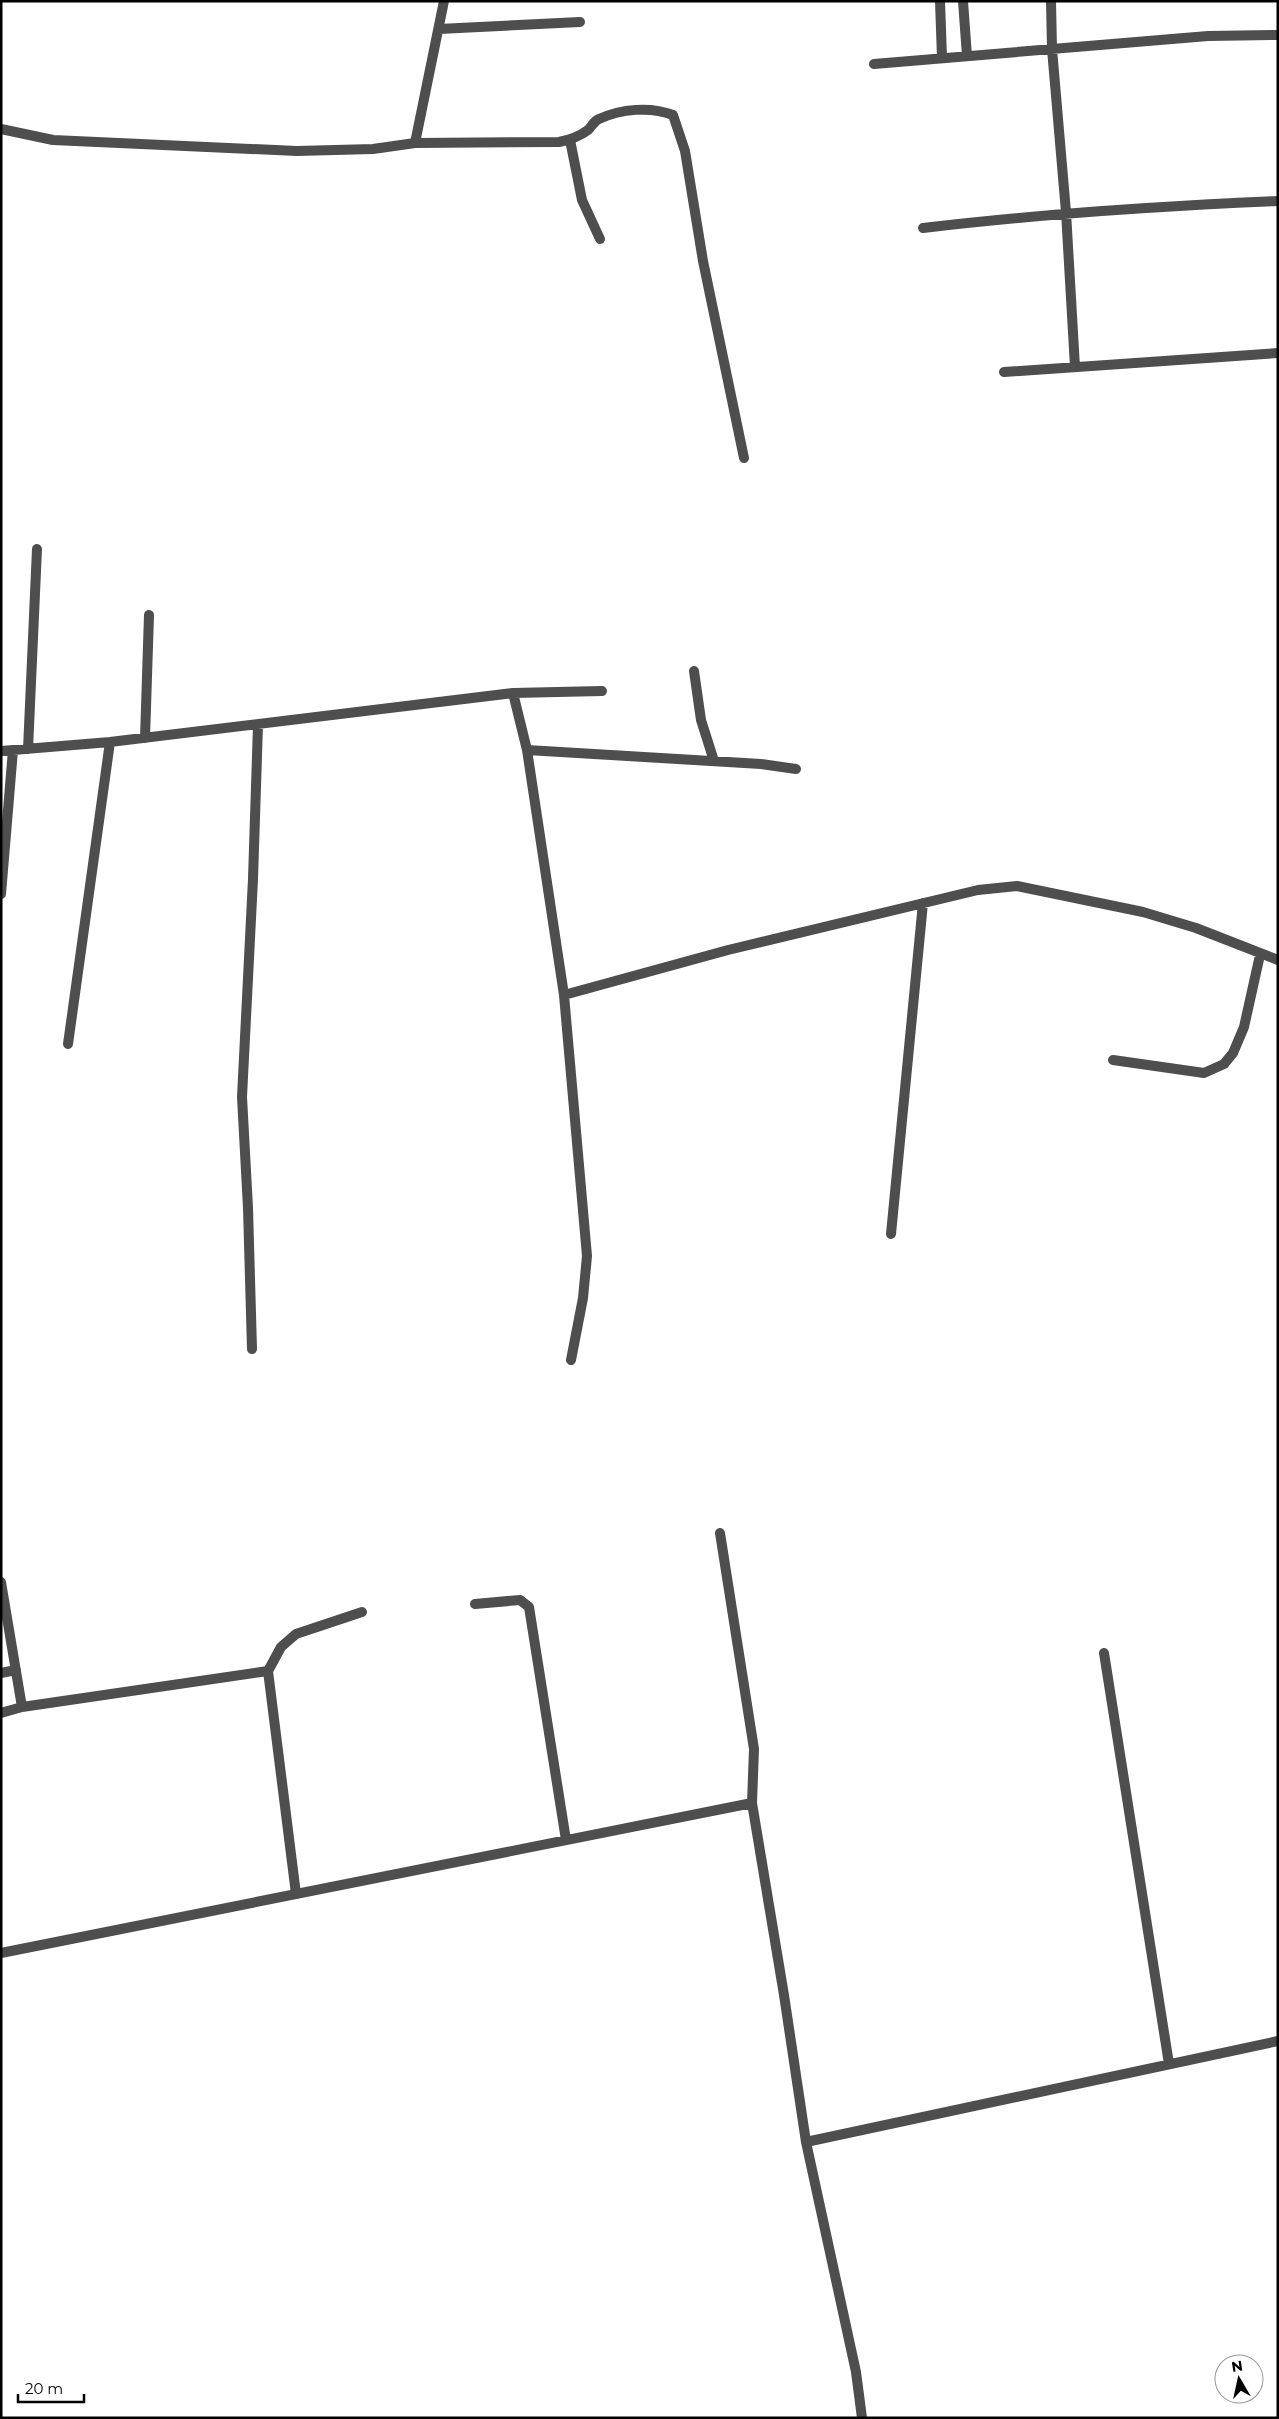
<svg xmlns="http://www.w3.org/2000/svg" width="1279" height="2419" font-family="Montserrat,sans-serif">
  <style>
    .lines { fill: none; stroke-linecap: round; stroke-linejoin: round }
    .lane { stroke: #4e4e4e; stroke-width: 10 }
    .street { stroke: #4e4e4e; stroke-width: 10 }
  </style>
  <rect width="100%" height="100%" fill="#fff"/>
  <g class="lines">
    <!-- lane -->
    <path class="lane" d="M 439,29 L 580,22
      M 570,140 L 582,200 L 600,239
      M 415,143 L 444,1
      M 1,1582 L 22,1707
      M 268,1671 L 281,1647 L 296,1634 L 362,1612
      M 1,1673 L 16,1670
      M 1,1713 L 22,1707 L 268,1671 L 296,1894"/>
    <!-- street -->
    <path class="street" d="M 940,1 L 942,58
      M 963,1 L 967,56
      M 1051,1 L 1052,49 L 1066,212 L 1075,367
      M 874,64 L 1208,36 L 1278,35
      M 1,129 L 53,140 L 297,151 L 373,149 L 415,143 L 559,142 C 569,140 580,136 588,130 C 592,126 594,121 599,119 C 621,109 650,106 673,115 L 685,151 L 703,261 L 744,458
      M 923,228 C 1041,214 1159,206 1278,201
      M 1004,372 L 1278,353
      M 694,671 L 701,720 L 714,761
      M 513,693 L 602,691
      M 145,738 L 149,615
      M 28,749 L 37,549
      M 527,750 L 761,764 L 796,769
      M 1,751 L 110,742 L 513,693 L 527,750 L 564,995 L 587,1256 L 583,1298 L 571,1360
      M 1,894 L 13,750
      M 564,995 L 728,950 L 978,890 L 1017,886 L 1143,912 L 1196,928 L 1278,960
      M 68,1044 L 110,742
      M 1113,1060 L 1204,1073 L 1224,1064 L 1233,1053 L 1244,1027 L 1260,955
      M 891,1234 L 923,903
      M 252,1349 L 248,1208 L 242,1097 L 253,879 L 258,725
      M 720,1533 L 754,1749 L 752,1803
      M 475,1604 L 520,1600 L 529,1607 L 566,1840
      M 1104,1653 L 1169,2064
      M 1,1953 L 752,1803 L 784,1995 L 806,2142 L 856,2372 L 862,2418
      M 806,2142 L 1278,2041"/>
  </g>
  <!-- border -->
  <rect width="1279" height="2419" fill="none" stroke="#000000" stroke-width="5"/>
  <!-- north arrow -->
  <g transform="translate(1239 2379) rotate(351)"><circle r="24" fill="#ffffff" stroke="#999999"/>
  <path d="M0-4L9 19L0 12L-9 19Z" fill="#000000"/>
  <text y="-8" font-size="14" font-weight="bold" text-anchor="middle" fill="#000000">N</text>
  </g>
  <!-- scale -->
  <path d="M18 2394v8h66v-8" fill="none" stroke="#000000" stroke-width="2.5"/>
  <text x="25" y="2394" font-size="15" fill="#000000" stroke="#ffffff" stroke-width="4" paint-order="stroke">20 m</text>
</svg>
